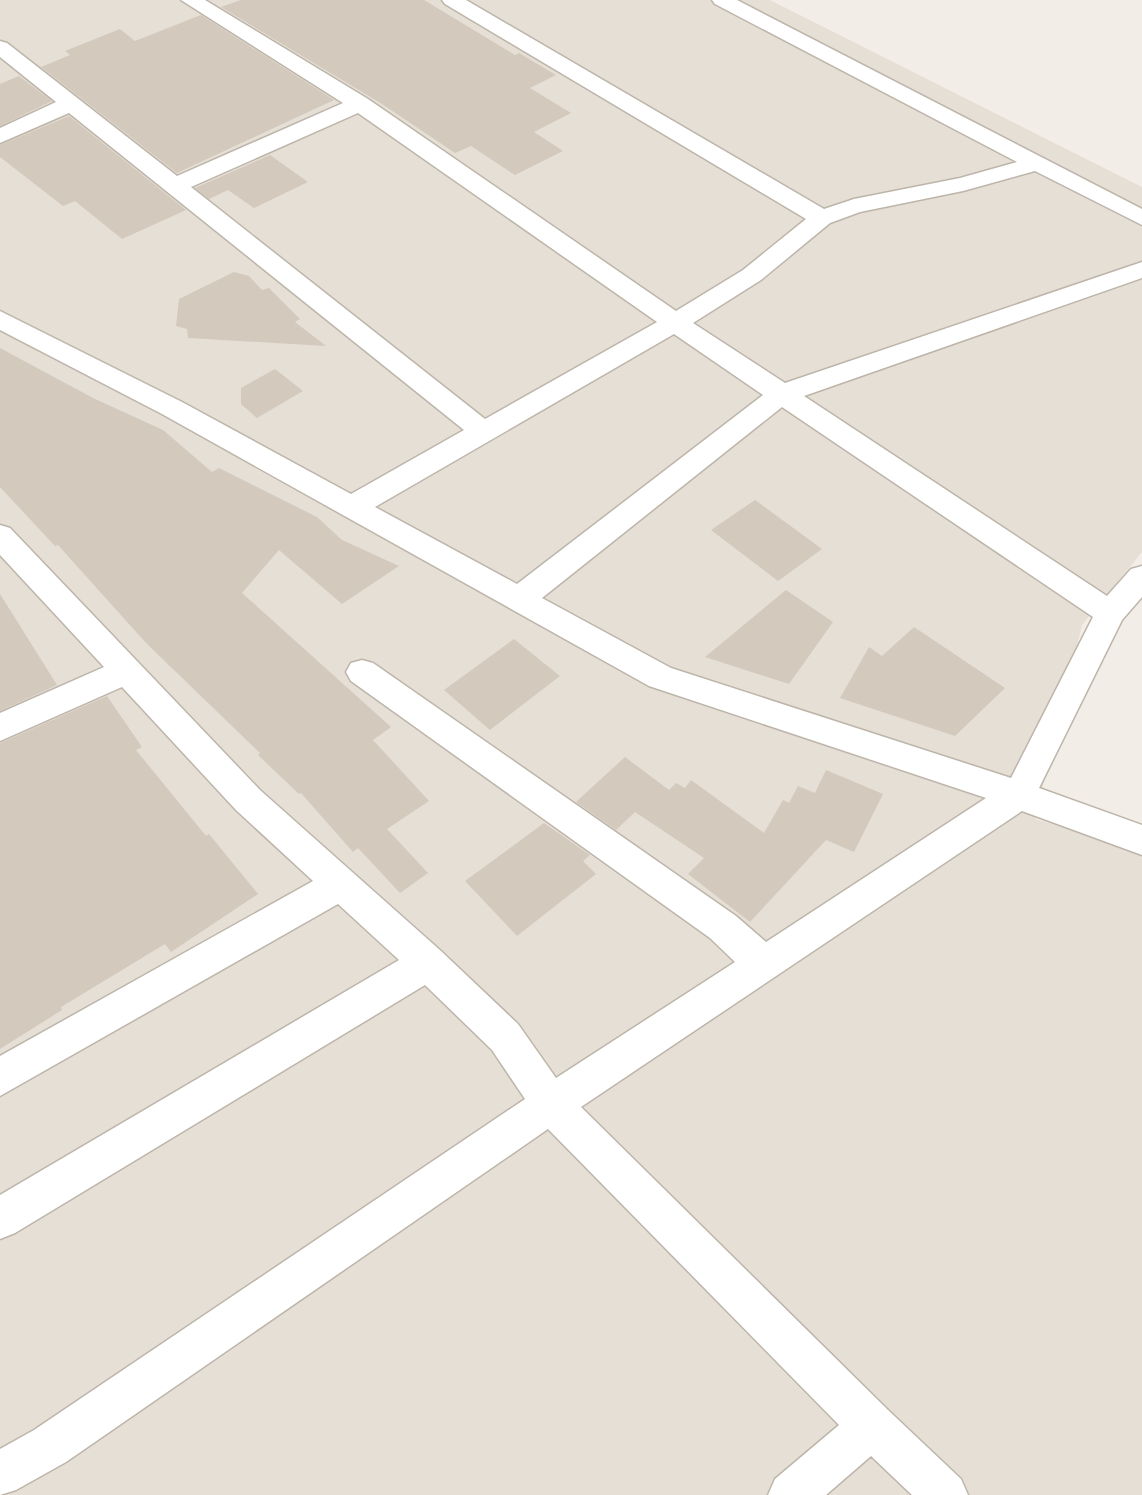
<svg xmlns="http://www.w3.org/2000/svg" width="1142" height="1495" font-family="'DejaVu Sans',sans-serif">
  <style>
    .residential { fill: #e6dfd5 }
    .building { fill: #d3c9bd }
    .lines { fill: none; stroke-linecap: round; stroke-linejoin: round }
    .minor-casing { stroke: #bdb5aa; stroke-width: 3 }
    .minor { fill: #fff; fill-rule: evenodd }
  </style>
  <rect width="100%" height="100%" fill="#f2eee7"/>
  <!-- residential -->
  <path class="residential" d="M 0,0 L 770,0 L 1142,187 L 1142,552 L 1082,625 L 1035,819 L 1142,850 L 1142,1495 L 0,1495 Z"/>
  <!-- building -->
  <path class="building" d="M 241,0 L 424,0 L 515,55 L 519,53 L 556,75 L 530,88 L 571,113 L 534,132 L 563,151 L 515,175 L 471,146 L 455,153 L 382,104 L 221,7 Z
    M 201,15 L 334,100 L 177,173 L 41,67 L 70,55 L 65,51 L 120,29 L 135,41 Z
    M 19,76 L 52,101 L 0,126 L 0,84 Z
    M 69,116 L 186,210 L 122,239 L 75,201 L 63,206 L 0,157 L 0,145 Z
    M 270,155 L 308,182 L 254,208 L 228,190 L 209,199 L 195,188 Z
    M 234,272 L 249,276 L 262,290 L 269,288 L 300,319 L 295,322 L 326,346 L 188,338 L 187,329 L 176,326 L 179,299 Z
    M 0,348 L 93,398 L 163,430 L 212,472 L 219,468 L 317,517 L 342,540 L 399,566 L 342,604 L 279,550 L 242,593 L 391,727 L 373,740 L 429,801 L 387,829 L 428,873 L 400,893 L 358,848 L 353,852 L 301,793 L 299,794 L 258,755 L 260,753 L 146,643 L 58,545 L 55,546 L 0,487 Z
    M 275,369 L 303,391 L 257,418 L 241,404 L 241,388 Z
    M 755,500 L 822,549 L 778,581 L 711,530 Z
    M 786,590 L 833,622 L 789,684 L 705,657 Z
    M 0,594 L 57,685 L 0,711 Z
    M 914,627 L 1005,688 L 955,736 L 840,698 L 869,647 L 882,656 Z
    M 514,639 L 560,676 L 490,730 L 444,690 Z
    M 107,696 L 142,747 L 136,750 L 206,836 L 209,834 L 258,894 L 171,952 L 165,944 L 61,1007 L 62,1010 L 0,1049 L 0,743 Z
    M 625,757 L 669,790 L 676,783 L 685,788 L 691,780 L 764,833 L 783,800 L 789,803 L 798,786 L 815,793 L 826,770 L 883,794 L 854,852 L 826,840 L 750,922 L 688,874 L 704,858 L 635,812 L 616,830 L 576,802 Z
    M 544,823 L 590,855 L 583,861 L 596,874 L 517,936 L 465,881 Z"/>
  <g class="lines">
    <defs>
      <path id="minor" d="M 181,0 L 205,0 L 368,99 L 676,311 L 743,270 L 806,219 L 445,4 L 442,0 L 466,0 L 824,209 L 854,199 L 960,178 L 1017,162 L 715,4 L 712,0 L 737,0 L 1142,209 L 1142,225 L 1035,171 L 963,191 L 860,212 L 830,223 L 761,280 L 693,323 L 785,383 L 1142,262 L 1142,278 L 804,396 L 1107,596 L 1131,569 L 1142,566 L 1142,597 L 1122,620 L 1039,788 L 1142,825 L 1142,855 L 1022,811 L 581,1107 L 888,1410 L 961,1479 L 968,1495 L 912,1495 L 871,1456 L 826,1495 L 768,1495 L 775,1479 L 839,1425 L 548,1129 L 66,1462 L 16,1490 L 0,1495 L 0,1449 L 34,1430 L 525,1099 L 492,1050 L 425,985 L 15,1233 L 0,1239 L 0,1195 L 399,960 L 338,904 L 0,1096 L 0,1056 L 313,881 L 236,810 L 122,687 L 0,741 L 0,713 L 104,667 L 0,555 L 0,525 L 10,528 L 260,790 L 441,951 L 518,1024 L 556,1078 L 735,962 L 710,938 L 351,681 L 346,672 L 351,663 L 362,660 L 373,663 L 736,916 L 766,942 L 986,798 L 649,686 L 162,414 L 0,330 L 0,311 L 182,402 L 351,494 L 464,430 L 69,113 L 0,143 L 0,128 L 56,102 L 0,57 L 0,41 L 7,43 L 177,176 L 343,103 ZM 358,113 L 657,322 L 485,419 L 191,187 ZM 674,334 L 763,395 L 517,584 L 375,507 ZM 782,407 L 1093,617 L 1011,778 L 671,668 L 542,598 Z"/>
    </defs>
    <!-- minor casing -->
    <use href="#minor" class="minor-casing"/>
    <!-- minor -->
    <use href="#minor" class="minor"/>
  </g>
</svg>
